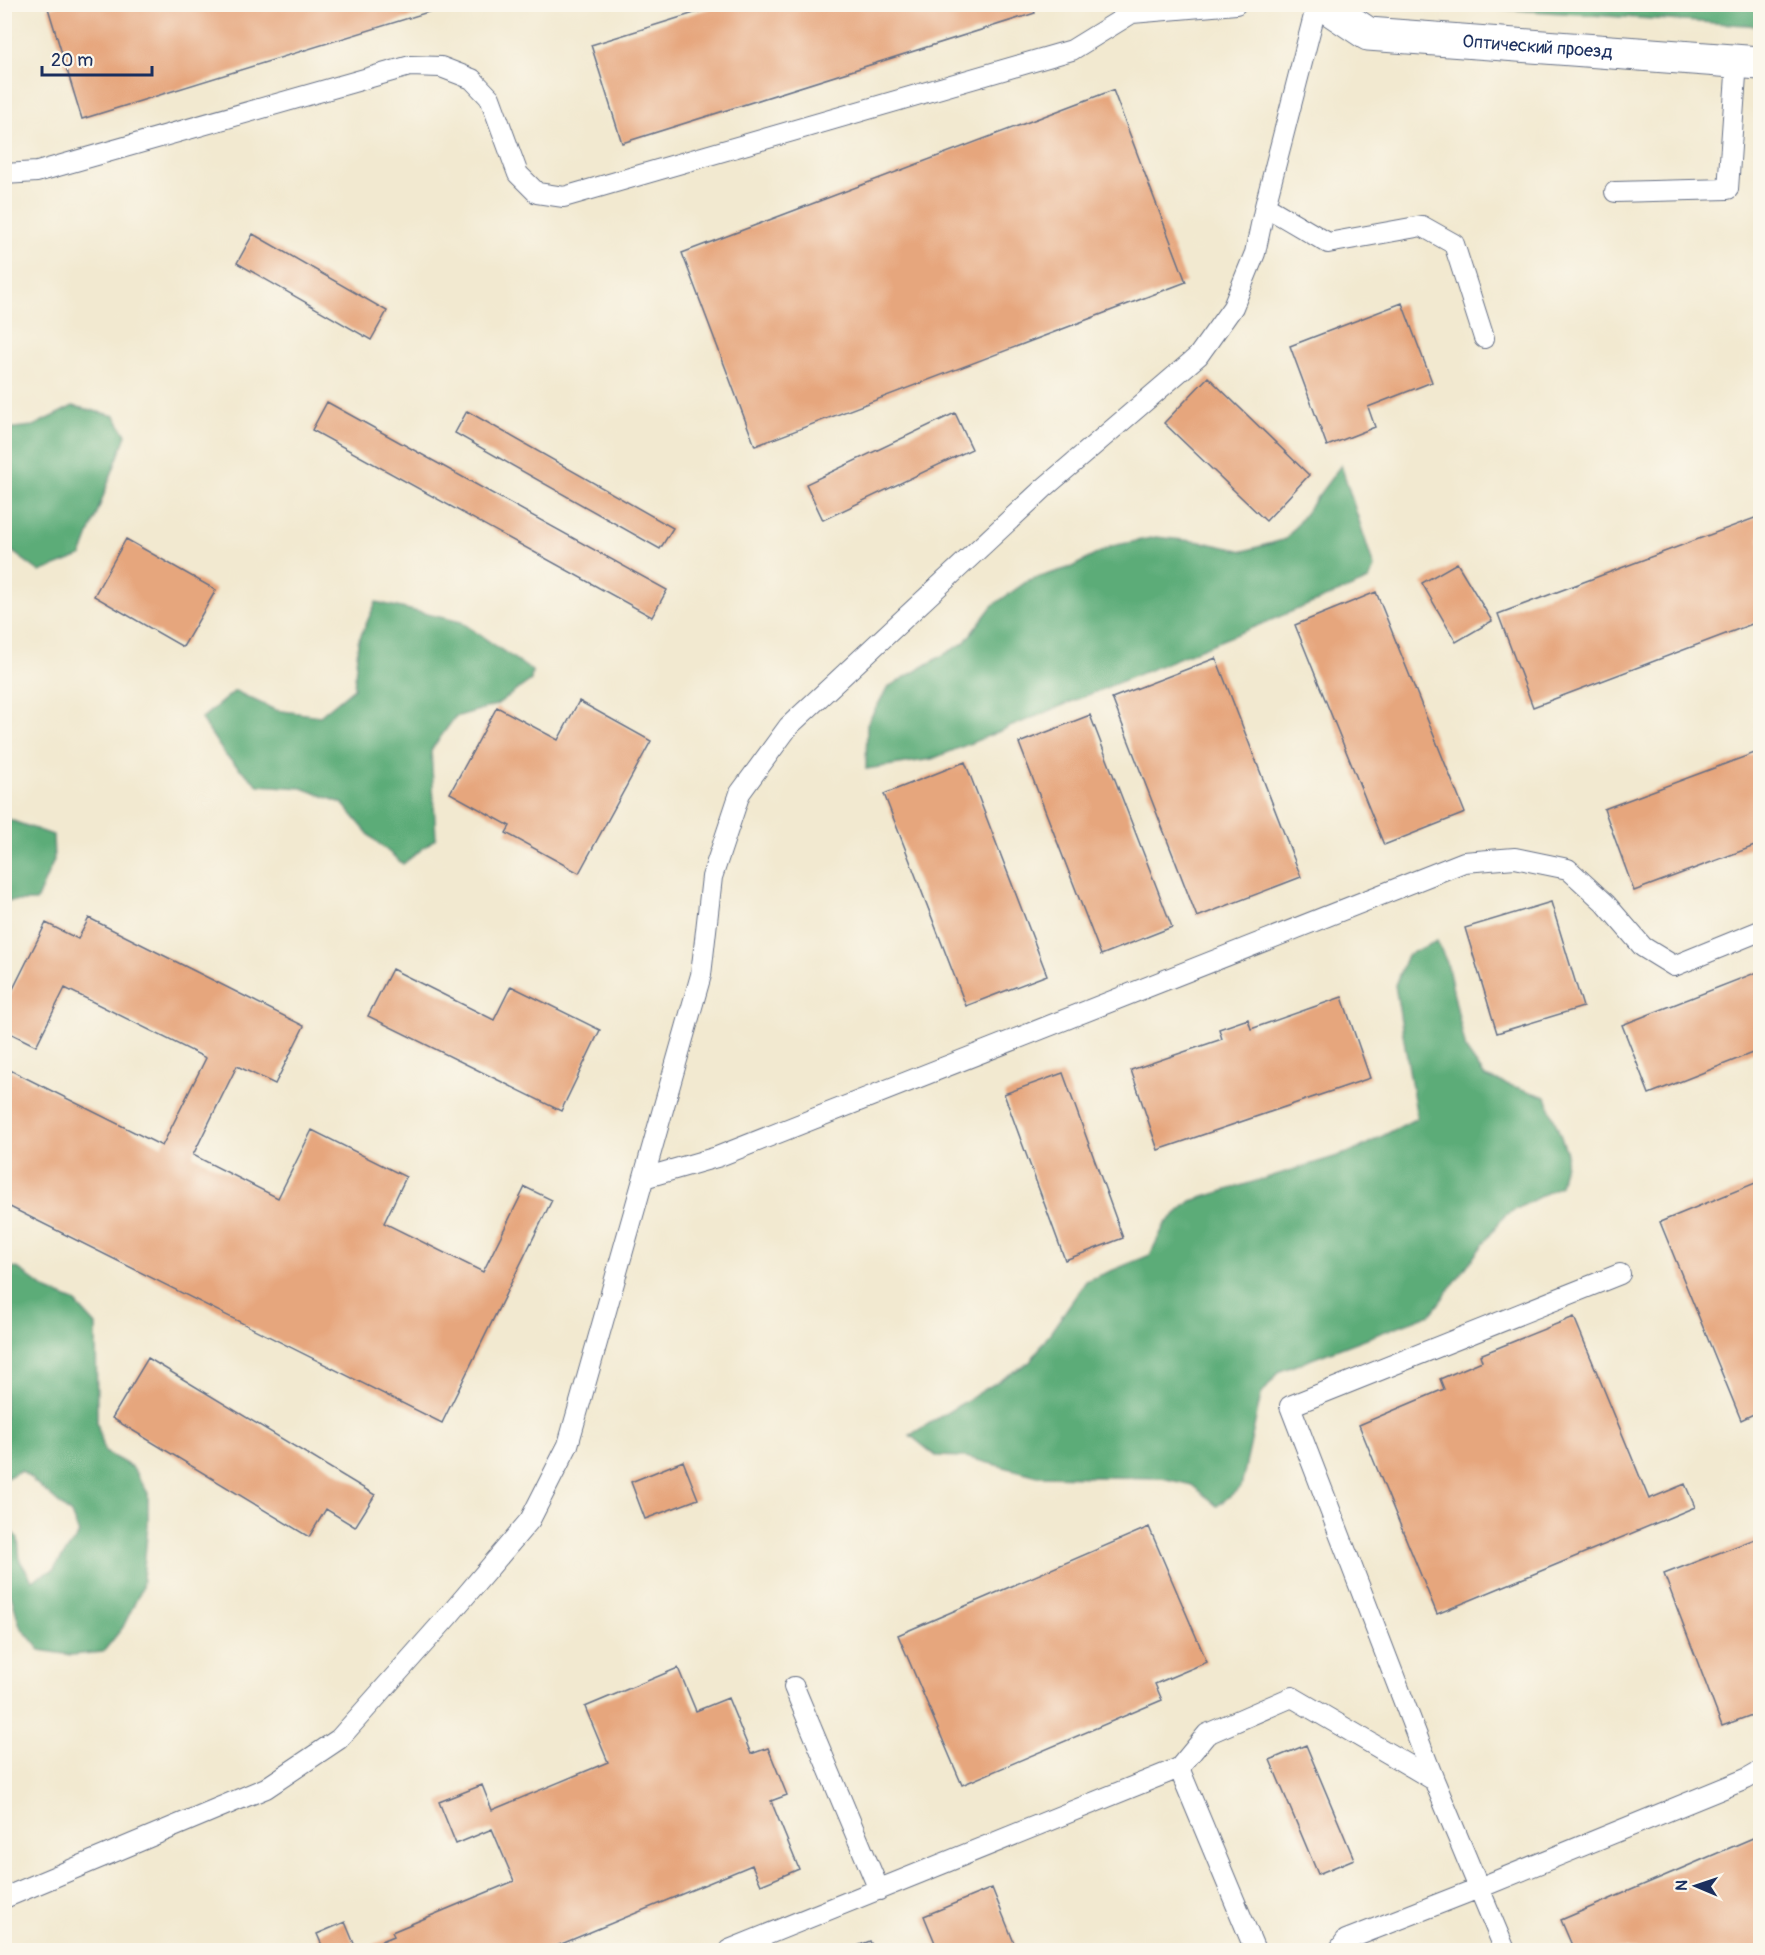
<svg xmlns="http://www.w3.org/2000/svg" width="1765" height="1955" font-family="Pangolin,sans-serif">
  <style>
    .forest { fill: #5cac78; stroke: #3c6e6b; stroke-width: 1.5 }
    .building { fill: #e6a67d }
    .lines { fill: none; stroke-linecap: round; stroke-linejoin: round }
    .service-casing { stroke: #667086; stroke-width: 22 }
    .minor-casing { stroke: #667086; stroke-width: 35 }
    .service { stroke: #fff; stroke-width: 20 }
    .minor { stroke: #fff; stroke-width: 33 }
    .labels { text-anchor: middle; dominant-baseline: central; stroke-width: 5; stroke-linejoin: round; paint-order: stroke }
    .street-label { font-size: 18px; fill: #1b2f5e; stroke: #fbf7ec }
  </style>
  <rect width="100%" height="100%" fill="#fbf7ec"/>
  <filter id="ink" filterUnits="userSpaceOnUse"><feTurbulence type="fractalNoise" baseFrequency=".0167" numOctaves="2"/><feDisplacementMap in="SourceGraphic" scale="12" xChannelSelector="R" yChannelSelector="G"/><feConvolveMatrix kernelMatrix="1 2 1 2 8 2 1 2 1" color-interpolation-filters="sRGB"/></filter>
  <filter id="wash" filterUnits="userSpaceOnUse"><feTurbulence type="fractalNoise" baseFrequency=".008" numOctaves="4" result="noise"/><feDisplacementMap in="SourceGraphic" scale="24" xChannelSelector="R" yChannelSelector="G"/><feGaussianBlur stdDeviation="1.35" result="paint"/><feColorMatrix in="noise" values="0 0 0 0 0 0 0 0 0 0 0 0 0 0 0 0 0 1.4 0 .05"/><feComposite in="paint" operator="in"/></filter>
  <g filter="url(#wash)">
    <rect width="100%" height="100%" fill="#f2e9d0"/>
    <!-- forest -->
    <path class="forest" d="M 1440,5 L 1760,5 L 1760,26 Z
      M 73,406 L 115,416 L 126,435 L 81,556 L 40,572 L 5,546 L 5,429 L 33,426 Z
      M 1341,465 L 1374,567 L 1369,580 L 932,759 L 866,769 L 867,724 L 888,687 L 964,643 L 992,606 L 1029,580 L 1072,567 L 1112,546 L 1156,537 L 1202,542 L 1244,551 L 1286,539 Z
      M 376,602 L 461,622 L 532,671 L 531,680 L 496,705 L 455,717 L 431,750 L 436,838 L 403,864 L 370,836 L 342,803 L 302,788 L 258,785 L 226,756 L 201,719 L 235,691 L 275,710 L 320,716 L 354,688 L 358,642 Z
      M 5,815 L 10,820 L 53,835 L 54,860 L 36,901 L 5,901 Z
      M 1437,941 L 1447,963 L 1466,1050 L 1485,1077 L 1546,1097 L 1567,1153 L 1560,1186 L 1505,1215 L 1431,1314 L 1280,1371 L 1261,1395 L 1241,1487 L 1217,1506 L 1192,1485 L 1162,1478 L 1038,1476 L 966,1457 L 936,1456 L 910,1435 L 1030,1362 L 1086,1281 L 1150,1255 L 1165,1224 L 1191,1201 L 1354,1151 L 1417,1118 L 1395,985 L 1407,955 Z
      M 4,1265 L 19,1269 L 45,1289 L 74,1301 L 96,1325 L 97,1423 L 105,1452 L 132,1467 L 148,1493 L 148,1525 L 142,1588 L 123,1627 L 103,1652 L 71,1655 L 40,1650 L 20,1626 L 11,1595 L 5,1587 L 5,1526 L 18,1538 L 20,1561 L 32,1580 L 53,1570 L 79,1534 L 71,1514 L 21,1470 L 5,1479 Z"/>
    <g id="blocks">
      <!-- building -->
      <path class="building" d="M 60,4 L 451,4 L 451,5 L 82,119 L 48,8 Z
        M 720,5 L 1032,5 L 1035,13 L 622,143 L 591,45 Z
        M 1113,90 L 1186,282 L 755,446 L 682,253 Z
        M 253,234 L 387,311 L 371,340 L 237,263 Z
        M 1402,303 L 1432,382 L 1368,407 L 1375,427 L 1327,446 L 1290,346 Z
        M 1208,377 L 1309,475 L 1266,521 L 1164,423 Z
        M 327,402 L 667,590 L 652,617 L 312,430 Z
        M 467,411 L 673,528 L 660,549 L 455,433 Z
        M 955,413 L 972,449 L 823,520 L 806,484 Z
        M 1760,516 L 1760,621 L 1533,707 L 1498,614 Z
        M 126,539 L 216,590 L 183,647 L 94,596 Z
        M 1457,563 L 1492,621 L 1456,642 L 1422,583 Z
        M 1376,592 L 1465,813 L 1384,845 L 1295,625 Z
        M 1216,658 L 1301,877 L 1197,917 L 1112,698 Z
        M 579,701 L 651,741 L 579,873 L 506,833 L 510,826 L 450,793 L 497,707 L 558,740 Z
        M 1090,715 L 1172,927 L 1101,955 L 1019,743 Z
        M 1760,751 L 1760,844 L 1634,891 L 1604,809 Z
        M 965,762 L 1047,975 L 966,1006 L 884,794 Z
        M 1551,902 L 1583,1007 L 1497,1033 L 1465,928 Z
        M 89,918 L 304,1026 L 275,1084 L 237,1066 L 193,1155 L 278,1198 L 312,1130 L 406,1177 L 384,1223 L 483,1272 L 525,1187 L 552,1200 L 442,1423 L 4,1204 L 4,1067 L 162,1146 L 206,1058 L 65,988 L 36,1046 L 4,1030 L 4,1007 L 46,923 L 78,939 Z
        M 392,969 L 494,1020 L 511,986 L 600,1030 L 561,1111 L 368,1016 Z
        M 1760,971 L 1760,1050 L 1649,1094 L 1622,1025 Z
        M 1342,997 L 1370,1078 L 1158,1150 L 1131,1070 L 1222,1039 L 1219,1029 L 1248,1019 L 1251,1029 Z
        M 1063,1073 L 1123,1238 L 1065,1260 L 1004,1094 Z
        M 1760,1181 L 1760,1411 L 1741,1420 L 1660,1222 Z
        M 1574,1317 L 1649,1499 L 1685,1484 L 1695,1507 L 1437,1614 L 1359,1425 L 1444,1389 L 1440,1379 L 1482,1361 L 1480,1355 Z
        M 148,1358 L 375,1495 L 355,1527 L 326,1509 L 309,1537 L 112,1418 Z
        M 683,1461 L 698,1499 L 645,1519 L 631,1482 Z
        M 1149,1527 L 1207,1662 L 1155,1684 L 1162,1700 L 962,1785 L 898,1635 Z
        M 1760,1537 L 1760,1712 L 1722,1726 L 1664,1574 Z
        M 678,1668 L 696,1711 L 728,1698 L 751,1754 L 768,1748 L 787,1795 L 771,1801 L 799,1869 L 761,1885 L 752,1865 L 547,1950 L 360,1950 L 394,1936 L 392,1932 L 514,1881 L 492,1829 L 456,1844 L 439,1802 L 482,1785 L 492,1810 L 608,1762 L 585,1707 Z
        M 1306,1745 L 1354,1859 L 1318,1874 L 1270,1760 Z
        M 1760,1835 L 1760,1950 L 1574,1950 L 1561,1920 Z
        M 992,1888 L 1017,1950 L 938,1950 L 924,1916 Z
        M 345,1922 L 355,1946 L 344,1950 L 324,1950 L 317,1934 Z
        M 870,1941 L 874,1950 L 847,1950 Z"/>
    </g>
  </g>
  <g filter="url(#ink)">
    <use href="#blocks" fill-opacity="0" stroke="#667086" stroke-width="1.5"/>
    <g class="lines">
      <defs>
        <path id="service" d="M 1123,5 L 1132,13 L 1236,4
          M 4,174 L 37,172 L 410,66 L 441,67 L 472,79 L 490,98 L 518,174 L 537,193 L 564,197 L 1072,50 L 1132,13
          M 1615,192 L 1728,189 L 1737,61
          M 1265,206 L 1328,243 L 1422,226 L 1454,244 L 1484,338
          M 644,1178 L 717,1157 L 1464,862 L 1515,858 L 1568,869 L 1605,903 L 1643,947 L 1674,966 L 1760,931
          M 794,1687 L 879,1890
          M 1179,1768 L 1207,1734 L 1292,1697 L 1434,1780
          M 4,1898 L 266,1788 L 339,1739 L 451,1613 L 530,1520 L 568,1445 L 701,975 L 712,877 L 740,793 L 789,726 L 1044,488 L 1198,356 L 1233,307 L 1255,253 L 1265,206 L 1317,4
          M 729,1950 L 1179,1768 L 1255,1950
          M 1339,1950 L 1346,1940 L 1479,1888 L 1434,1780 L 1290,1406 L 1620,1274
          M 1505,1950 L 1479,1888 L 1746,1779 L 1760,1771"/>
        <g id="minor">
          <path id="s1" d="M 1323,4 L 1368,34 L 1760,63"/>
        </g>
      </defs>
      <!-- service casing -->
      <use href="#service" class="service-casing"/>
      <!-- minor casing -->
      <use href="#minor" class="minor-casing"/>
      <!-- service -->
      <use href="#service" class="service"/>
      <!-- minor -->
      <use href="#minor" class="minor"/>
    </g>
  </g>
  <g class="labels">
    <!-- street labels -->
    <g class="street-label">
      <text stroke="none"><textPath href="#s1" startOffset="224">Оптический проезд</textPath></text>
    </g>
  </g>
  <!-- margin -->
  <rect width="1765" height="1955" fill="none" stroke="#fbf7ec" stroke-width="24"/>
  <!-- north arrow -->
  <g transform="translate(1696 1886) rotate(272)" stroke="#fbf7ec" stroke-width="4.5" paint-order="stroke">
  <path d="M0-4.5L10 22L0 15L-10 22Z" fill="#1b2f5e"/>
  <text y="-9" font-size="16" font-weight="bold" text-anchor="middle" fill="#1b2f5e">N</text>
  </g>
  <!-- scale -->
  <path d="M42 66v9h110v-9" fill="none" stroke="#1b2f5e" stroke-width="3"/>
  <text x="51" y="66" font-size="18" fill="#1b2f5e" stroke="#fbf7ec" stroke-width="4.5" paint-order="stroke">20 m</text>
</svg>
